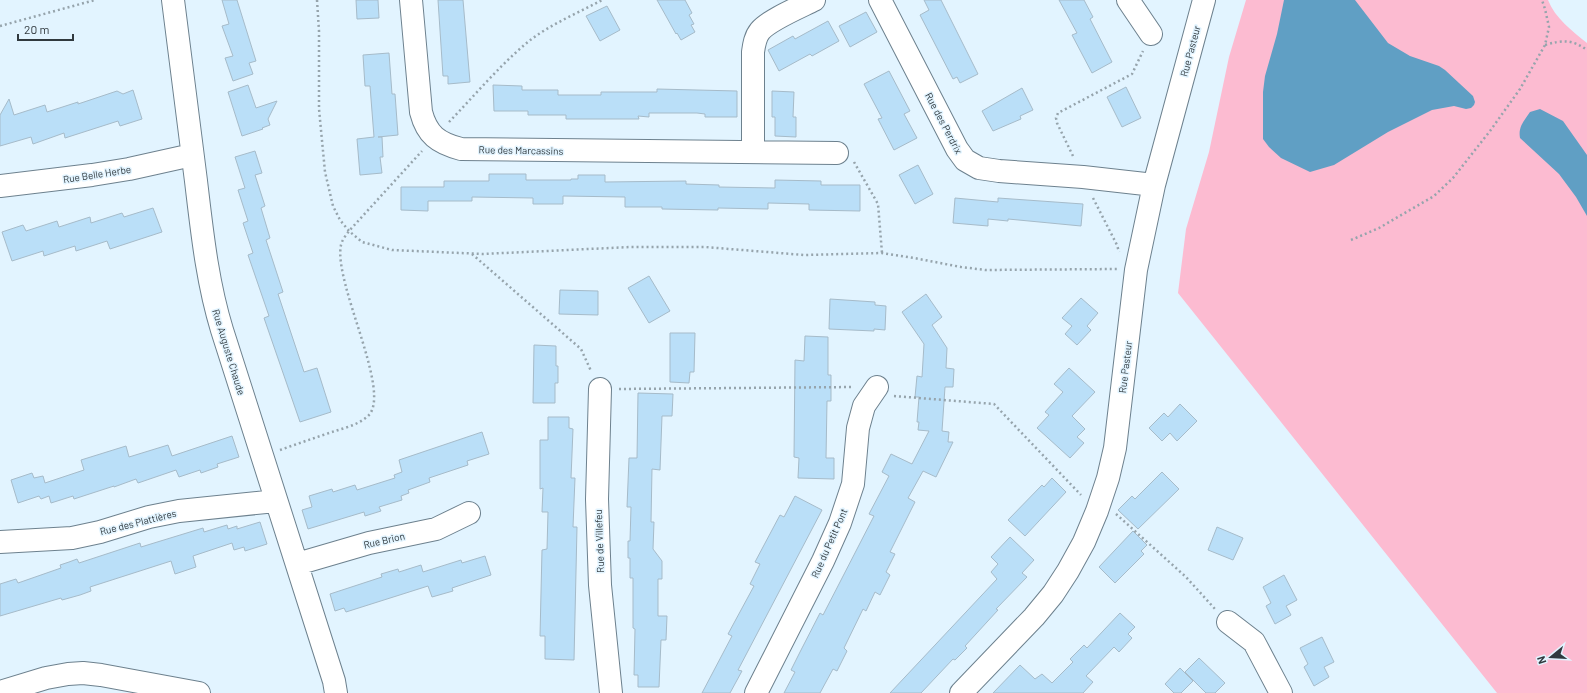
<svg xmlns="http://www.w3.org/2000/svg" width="1587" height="693" font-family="Barlow,sans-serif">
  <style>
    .green { fill: #fcbbd1 }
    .water { fill: #609fc4 }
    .building { fill: #badff8; stroke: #a6bbc9 }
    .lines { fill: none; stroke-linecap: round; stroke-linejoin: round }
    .minor-casing { stroke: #6d818e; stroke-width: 24 }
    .path { stroke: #96a4ac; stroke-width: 2.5; stroke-dasharray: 2 3; stroke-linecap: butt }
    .minor { stroke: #fff; stroke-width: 22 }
    .labels { text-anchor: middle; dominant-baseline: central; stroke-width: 3; stroke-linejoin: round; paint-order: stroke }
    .street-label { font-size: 10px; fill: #30393e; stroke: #e2f4ff }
  </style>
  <rect width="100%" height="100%" fill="#e2f4ff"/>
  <!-- green -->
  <path class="green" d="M 1246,0 L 1548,0 C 1555,18 1572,31 1587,43 L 1587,693 L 1497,693 L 1178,293 L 1186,229 L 1209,152 L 1229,57 Z"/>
  <!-- water -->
  <path class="water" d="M 1284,0 L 1355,0 L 1388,43 L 1410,56 L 1439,66 L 1445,70 L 1473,96 L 1475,102 L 1474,105 L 1471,108 L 1466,109 L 1454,106 L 1432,110 L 1388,132 L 1334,165 L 1310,172 L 1281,158 L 1269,147 L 1263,139 L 1263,92 L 1265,76 L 1277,34 Z
    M 1540,109 L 1563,121 L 1587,155 L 1587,216 L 1576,197 L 1559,174 L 1520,138 C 1518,127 1524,121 1530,112 Z"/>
  <!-- building -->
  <path class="building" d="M 222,0 L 237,0 L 256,61 L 249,63 L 253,74 L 233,81 L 225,58 L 233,56 L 222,26 L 229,24 Z
    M 356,0 L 378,0 L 379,18 L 357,19 Z
    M 438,0 L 463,0 L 470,82 L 448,84 L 448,76 L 443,76 Z
    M 657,0 L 685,0 L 692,13 L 689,15 L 694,24 L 691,25 L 695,32 L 681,40 L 677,33 L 676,34 Z
    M 924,0 L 941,0 L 978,74 L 960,83 L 957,77 L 953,79 L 920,15 L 929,10 Z
    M 1059,0 L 1084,0 L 1093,17 L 1090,19 L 1112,62 L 1092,73 L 1072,35 L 1077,33 Z
    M 607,6 L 620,30 L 600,41 L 586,16 Z
    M 866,12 L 877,32 L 850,47 L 839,26 Z
    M 828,21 L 839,41 L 812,56 L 810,54 L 779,71 L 768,50 L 793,36 L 795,39 Z
    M 389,53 L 392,94 L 395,94 L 398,135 L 378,137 L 382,137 L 383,157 L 380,157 L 382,173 L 360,175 L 357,139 L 374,137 L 370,86 L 365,86 L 363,55 Z
    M 889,71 L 910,111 L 904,114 L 917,138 L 894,150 L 878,119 L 882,118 L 864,84 Z
    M 248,85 L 256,108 L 277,101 L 268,119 L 270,125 L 262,128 L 263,129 L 242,136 L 228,92 Z
    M 493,85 L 522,86 L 522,90 L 558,90 L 558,95 L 601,95 L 601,92 L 657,92 L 657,89 L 737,91 L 737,117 L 705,117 L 705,114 L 697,113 L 649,113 L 649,117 L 638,116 L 639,119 L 566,119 L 566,115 L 528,115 L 528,111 L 494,111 Z
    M 1126,87 L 1141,118 L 1122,127 L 1107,97 Z
    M 1022,88 L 1033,110 L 1020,116 L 1021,119 L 993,131 L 982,111 Z
    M 133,90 L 142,119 L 120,126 L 118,121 L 65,138 L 64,133 L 33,144 L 31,137 L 0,146 L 0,115 L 9,99 L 14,115 L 45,105 L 47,112 L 78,102 L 78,104 L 117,91 L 123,94 Z
    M 772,91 L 794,92 L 793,117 L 796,117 L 796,137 L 775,136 L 775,117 L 772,117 Z
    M 255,151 L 262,173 L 255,175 L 265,206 L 261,208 L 270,238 L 266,240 L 283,292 L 278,294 L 304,372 L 317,368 L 331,412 L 300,422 L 264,318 L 269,316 L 248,255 L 253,253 L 243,223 L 248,221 L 238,190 L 245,188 L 235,157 Z
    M 918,165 L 933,194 L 915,204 L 899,175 Z
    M 489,174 L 526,174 L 526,180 L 571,180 L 571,179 L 578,179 L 578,175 L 605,175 L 605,182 L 686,181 L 686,184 L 719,185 L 719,187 L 775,188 L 775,180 L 821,181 L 821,185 L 860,185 L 860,211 L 809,210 L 809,204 L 768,203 L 768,209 L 718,208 L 718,210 L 662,209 L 662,207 L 625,207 L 625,197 L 563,196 L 563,204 L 533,204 L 533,198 L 472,197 L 472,201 L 428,201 L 428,211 L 401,210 L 401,187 L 444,187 L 444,181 L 489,181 Z
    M 955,198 L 998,202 L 998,198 L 1083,204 L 1081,226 L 1008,219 L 1008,221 L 988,219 L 988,226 L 953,223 Z
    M 153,208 L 162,232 L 110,249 L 107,241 L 76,251 L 75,246 L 44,256 L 43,251 L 12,261 L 2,232 L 23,225 L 26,231 L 57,221 L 59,227 L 90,217 L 91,223 L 122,213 L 124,217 Z
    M 649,276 L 670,311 L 649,323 L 628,288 Z
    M 560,290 L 598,291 L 598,315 L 559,314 Z
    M 926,294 L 942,317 L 932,325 L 947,348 L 946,368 L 954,369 L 953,387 L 945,387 L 942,431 L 949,432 L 948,442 L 953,442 L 936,477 L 923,471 L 908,498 L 915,502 L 890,552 L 895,554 L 886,572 L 890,575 L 880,595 L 875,592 L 866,611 L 863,609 L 844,648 L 847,651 L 837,671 L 833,669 L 820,693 L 784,693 L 795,672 L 791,670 L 800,652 L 820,613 L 823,615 L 874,516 L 869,514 L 889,476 L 882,472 L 891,454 L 912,464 L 929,431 L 918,430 L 919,422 L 917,422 L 919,397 L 915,397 L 917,376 L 922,377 L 924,344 L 902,312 Z
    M 1081,298 L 1098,313 L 1087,326 L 1091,330 L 1077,345 L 1065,334 L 1072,326 L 1062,318 Z
    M 830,299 L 875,302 L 875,305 L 886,306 L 885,330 L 874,329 L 874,331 L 829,329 Z
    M 670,333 L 695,333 L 694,372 L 690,372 L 689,383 L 670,382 Z
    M 805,336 L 828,337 L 828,375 L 831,375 L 831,401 L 827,401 L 826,458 L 834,458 L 834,479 L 798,478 L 799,458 L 794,457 L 795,360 L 804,361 Z
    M 534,345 L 556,346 L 556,366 L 558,366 L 558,383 L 555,383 L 555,403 L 533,403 Z
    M 1069,368 L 1095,392 L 1072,416 L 1085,429 L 1077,437 L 1084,443 L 1070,458 L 1037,428 L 1049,415 L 1045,412 L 1063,392 L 1054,384 Z
    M 638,393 L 673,394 L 672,416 L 662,416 L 660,470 L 652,469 L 651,522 L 654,522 L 653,549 L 662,561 L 662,579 L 658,579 L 658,616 L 667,616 L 666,640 L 661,640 L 659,687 L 638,687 L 638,675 L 634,675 L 635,629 L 633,628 L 633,578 L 630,578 L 630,558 L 628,558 L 628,541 L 630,541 L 631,507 L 627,507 L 629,458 L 637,458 Z
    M 1180,404 L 1197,421 L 1177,441 L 1170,433 L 1162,441 L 1149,428 L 1164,413 L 1168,417 Z
    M 548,417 L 569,417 L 569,428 L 573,429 L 571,478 L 575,478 L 573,527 L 577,527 L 574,660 L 545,659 L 545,636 L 540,636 L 542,550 L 547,549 L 548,512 L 542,512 L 543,488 L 540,489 L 540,440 L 548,440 Z
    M 482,432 L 489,454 L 467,461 L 468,465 L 429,478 L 430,482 L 408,490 L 409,493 L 401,496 L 402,500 L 379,507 L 381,511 L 365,516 L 364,512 L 308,529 L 302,510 L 312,507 L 309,496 L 332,489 L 333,492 L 355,485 L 357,490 L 395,478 L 394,475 L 402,472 L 399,460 Z
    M 232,436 L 239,457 L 217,464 L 218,467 L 201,473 L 200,470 L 179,477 L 176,470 L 138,483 L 136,479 L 114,487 L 114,486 L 74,499 L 73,496 L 51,503 L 49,496 L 41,499 L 39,496 L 18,503 L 11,480 L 32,473 L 34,478 L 43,476 L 45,483 L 84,470 L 81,460 L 126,446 L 129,457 L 168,445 L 172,456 Z
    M 1162,472 L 1179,489 L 1138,529 L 1118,510 L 1132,496 L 1135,499 Z
    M 1052,478 L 1066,492 L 1025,536 L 1008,520 L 1042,485 L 1044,487 Z
    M 795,496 L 822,510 L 738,670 L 742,671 L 730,693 L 702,693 L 732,636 L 728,634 L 754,586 L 750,584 L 760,564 L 755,562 L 780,515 L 784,517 Z
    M 260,522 L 267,544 L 245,551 L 244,547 L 234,550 L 232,543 L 193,556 L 196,567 L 175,574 L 171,561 L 90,587 L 91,591 L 80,595 L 62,600 L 61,598 L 0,616 L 0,584 L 16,579 L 18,583 L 61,568 L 60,565 L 69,562 L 77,559 L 79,563 L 140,543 L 141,547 L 203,528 L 204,532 L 227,525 L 228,529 L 237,526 L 237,529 Z
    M 1217,527 L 1243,538 L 1233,560 L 1208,550 Z
    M 1133,531 L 1147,545 L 1141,551 L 1144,554 L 1115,583 L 1099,567 Z
    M 1010,537 L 1034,560 L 1022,573 L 1027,577 L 996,609 L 998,610 L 965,646 L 967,648 L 955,660 L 953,659 L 921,693 L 890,693 L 997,579 L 991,572 L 998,564 L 991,557 Z
    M 485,556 L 491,575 L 452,588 L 453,591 L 432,597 L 428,586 L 346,612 L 344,608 L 335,611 L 330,594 L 382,577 L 381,574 L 398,569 L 399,572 L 421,565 L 423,572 L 461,560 L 462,563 Z
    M 1284,575 L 1297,600 L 1286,606 L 1291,615 L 1275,624 L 1266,606 L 1271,603 L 1263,587 Z
    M 1120,613 L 1135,627 L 1128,634 L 1132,638 L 1119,652 L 1114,647 L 1086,676 L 1093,682 L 1083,693 L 993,693 L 1020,665 L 1035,679 L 1042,674 L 1052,683 L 1073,662 L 1070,659 L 1084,645 L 1087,648 Z
    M 1322,637 L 1334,662 L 1324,667 L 1329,677 L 1314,686 L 1304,667 L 1308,664 L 1300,648 Z
    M 1199,658 L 1225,683 L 1215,693 L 1206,693 L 1185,672 Z
    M 1180,668 L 1193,681 L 1181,693 L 1174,693 L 1165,684 Z"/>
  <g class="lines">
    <defs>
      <path id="minor" d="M 173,0 C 181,60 188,121 196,181 C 202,231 207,281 222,330 L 334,681 L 336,693
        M 411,0 L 421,112 C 427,135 438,143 461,149 L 837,153
        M 880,0 L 957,149 L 965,160 L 979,168 L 999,171 L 1083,177 L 1154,185
        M 1128,0 L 1151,34
        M 753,152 L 753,52 C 754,45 755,37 760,31 C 769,20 800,7 814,0
        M 0,186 L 92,175 L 129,169 L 192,155
        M 600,389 L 597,499 L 600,585 L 611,693
        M 0,542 L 72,538 L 100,532 L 149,517 L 179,511 L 276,501
        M 297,564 L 369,543 L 436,529 L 469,513
        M 1228,622 L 1254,642 L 1281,693
        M 0,692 L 46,678 L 68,674 L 83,673 L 101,675 L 199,693
        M 756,693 L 823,561 L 840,523 L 853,484 L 858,428 L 864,406 L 877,387
        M 961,693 L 1034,617 L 1053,594 L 1068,571 L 1084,542 L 1097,511 L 1108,478 L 1115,448 L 1136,270 L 1154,185 L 1204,0"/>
    </defs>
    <!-- minor casing -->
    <use href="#minor" class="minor-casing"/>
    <!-- path -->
    <path class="path" d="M 317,0 L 319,31 L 319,109 L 325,172 L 333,206 L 340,220 L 349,231 L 362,242 L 392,250 L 483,254 L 631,247 L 705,247 L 804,255 L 882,253 L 914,258 L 961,267 L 985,270 L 1117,269
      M 0,26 L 95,0
      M 1545,45 C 1562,40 1572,39 1587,50
      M 449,122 C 475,95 500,65 529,41 C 551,24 578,13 602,0
      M 1073,156 L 1057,123 L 1056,118 L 1058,113 L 1132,74 L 1143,51
      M 854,162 L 878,204 L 882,253
      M 1093,198 L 1117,245 L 1119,252
      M 1351,240 L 1379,228 L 1434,196 L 1453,178 L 1490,131 L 1520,89 L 1545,45 L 1549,27 L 1545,9 L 1542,0
      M 472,254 L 581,349 L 591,371
      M 619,389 L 854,387
      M 894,396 L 994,404 L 1081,495
      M 280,450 C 297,444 314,438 332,432 C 344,428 358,425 368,416 C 393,393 333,283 341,245 C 342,240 346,235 349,231 L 422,151
      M 1116,514 L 1186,577 L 1215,609"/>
    <!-- minor -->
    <use href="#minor" class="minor"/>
  </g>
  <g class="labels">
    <!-- street labels -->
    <g class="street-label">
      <text transform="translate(1190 51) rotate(-75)">Rue Pasteur</text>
      <text transform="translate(944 123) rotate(62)">Rue des Perdrix</text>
      <text transform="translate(521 150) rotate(1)">Rue des Marcassins</text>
      <text transform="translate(97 174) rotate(-9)">Rue Belle Herbe</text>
      <text transform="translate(229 352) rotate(73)">Rue Auguste Chaude</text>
      <text transform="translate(1125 367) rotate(-83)">Rue Pasteur</text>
      <text transform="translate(138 522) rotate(-14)">Rue des Plattières</text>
      <text transform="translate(384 540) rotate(-13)">Rue Brion</text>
      <text transform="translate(599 541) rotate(-92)">Rue de Villefeu</text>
      <text transform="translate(829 543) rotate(-66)">Rue du Petit Pont</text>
    </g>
  </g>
  <!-- north arrow -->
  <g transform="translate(1551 657) rotate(252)" stroke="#e2f4ff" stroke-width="3" paint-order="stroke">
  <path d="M0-3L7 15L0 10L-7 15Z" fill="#30393e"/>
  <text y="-6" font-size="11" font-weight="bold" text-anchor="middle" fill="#30393e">N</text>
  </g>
  <!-- scale -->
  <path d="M18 34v6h55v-6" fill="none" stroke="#30393e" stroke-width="2"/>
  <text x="24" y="34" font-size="12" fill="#30393e" stroke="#e2f4ff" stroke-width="3" paint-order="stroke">20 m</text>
</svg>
